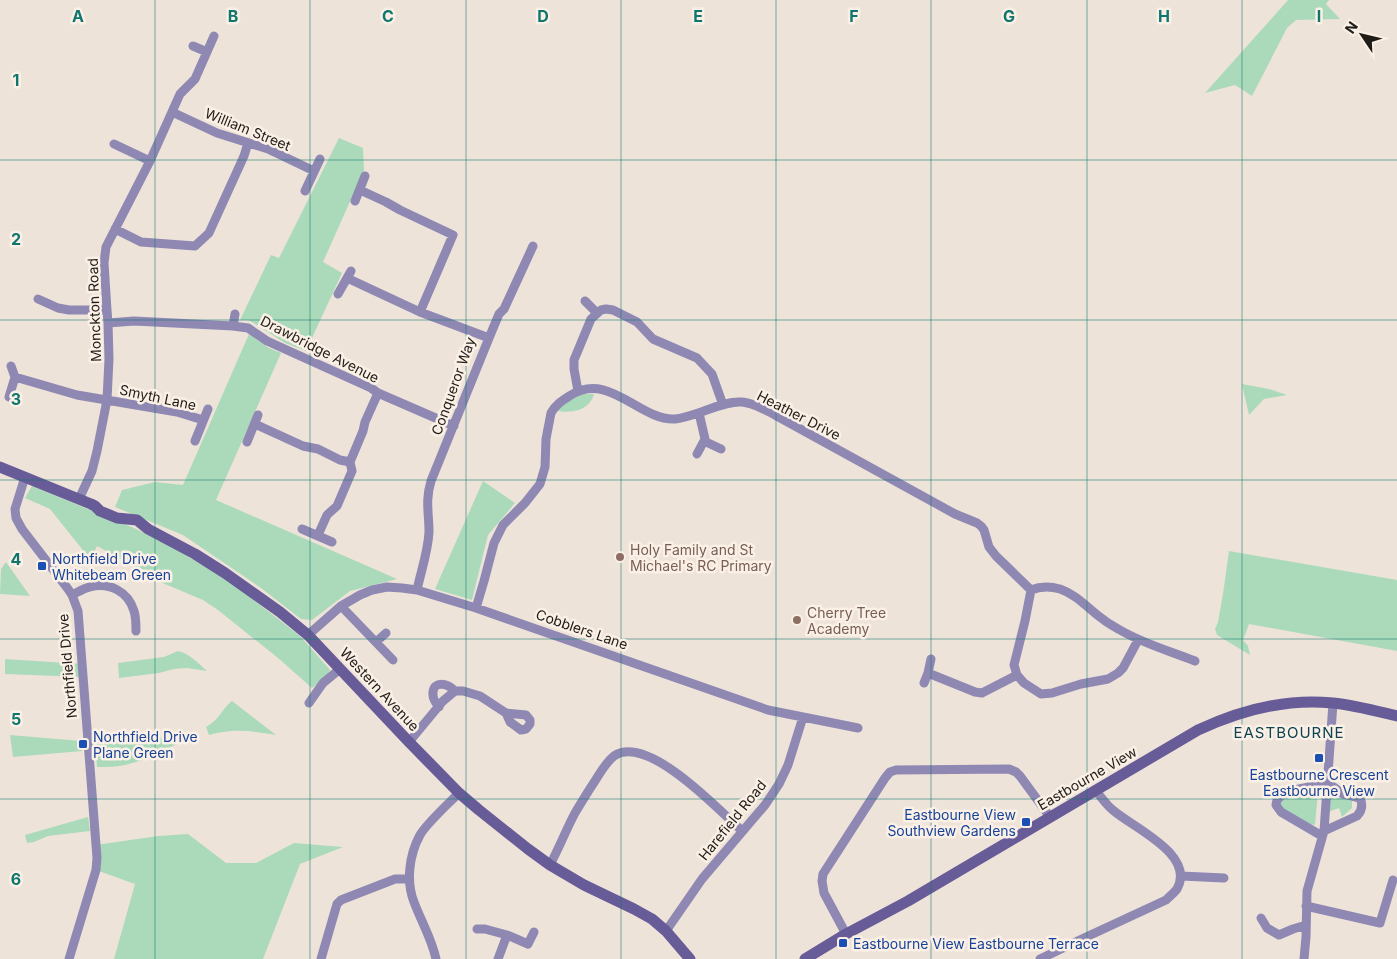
<svg xmlns="http://www.w3.org/2000/svg" width="1397" height="959" font-family="Inter,sans-serif">
  <style>
    .green { fill: #abdaba }
    .lines { fill: none; stroke-linecap: round; stroke-linejoin: round }
    .street { stroke: #8f88b3; stroke-width: 9 }
    .secondary { stroke: #675b98; stroke-width: 11 }
    .grid { fill: none; stroke: #0f766e; stroke-width: 1; stroke-opacity: 0.55 }
    .education-dot { fill: #8d6e63; stroke: #fbf0e6; stroke-width: 2 }
    .transit-dot { fill: #1a4fb4; stroke: #fbf0e6; stroke-width: 2 }
    .labels { text-anchor: middle; dominant-baseline: central; stroke-width: 5; stroke-linejoin: round; paint-order: stroke }
    .street-label { font-size: 14px; fill: #1f1c18; stroke: #fbf0e6 }
    .education-label { font-size: 14px; fill: #785e54; stroke: #fbf0e6; text-anchor: start }
    .transit-label { font-size: 14px; fill: #164399; stroke: #fbf0e6; text-anchor: start }
    .neighbourhood-label { font-size: 15px; letter-spacing: 1px; fill: #0d4353; stroke: #fbf0e6 }
    .grid-label { font-size: 16px; text-anchor: middle; font-weight: bold; fill: #0f766e; stroke: #fbf0e6; stroke-width: 5; stroke-linejoin: round; paint-order: stroke }
  </style>
  <rect width="100%" height="100%" fill="#eee3d9"/>
  <!-- green -->
  <path class="green" d="M 1288,0 L 1329,0 L 1326,4 L 1340,19 L 1296,20 L 1287,28 L 1252,96 L 1235,85 L 1205,93 Z
    M 339,138 L 363,148 L 364,170 L 323,262 L 342,273 L 306,351 L 285,343 L 252,322 L 248,320 L 240,320 L 271,255 L 279,258 Z
    M 249,334 L 269,348 L 281,353 L 216,500 L 397,579 L 350,591 L 312,620 L 301,619 L 261,588 L 183,535 L 115,507 L 122,490 L 155,482 L 183,485 Z
    M 1242,384 L 1269,389 L 1287,395 L 1264,399 L 1249,415 Z
    M 582,394 L 594,394 C 589,411 573,413 557,411 L 562,404 Z
    M 483,481 L 515,503 L 488,535 L 472,600 L 435,589 Z
    M 32,486 L 134,528 L 165,543 L 229,581 L 300,636 L 330,670 L 326,677 L 312,688 L 278,658 L 218,610 L 203,600 L 165,584 L 97,546 L 89,563 L 82,549 L 50,509 L 25,498 Z
    M 1229,551 L 1397,580 L 1397,651 L 1249,624 L 1243,640 L 1248,646 L 1250,655 L 1217,635 L 1215,629 L 1218,622 L 1223,594 Z
    M 6,562 L 30,596 L 0,594 L 1,569 Z
    M 178,651 C 189,653 199,664 207,671 L 187,668 L 174,669 L 159,673 L 119,678 L 118,663 L 164,657 Z
    M 5,659 L 82,664 L 83,677 L 5,674 Z
    M 232,701 L 276,735 C 251,731 234,728 209,735 L 206,727 C 220,719 221,710 232,701 Z
    M 10,735 L 81,741 L 82,751 L 13,757 Z
    M 174,736 L 177,744 C 161,751 145,760 129,764 C 118,767 108,767 97,767 L 95,744 Z
    M 1316,791 L 1318,792 L 1315,825 L 1310,824 L 1280,807 L 1281,799 L 1287,796 Z
    M 1331,794 L 1335,797 L 1352,801 L 1352,808 L 1342,817 L 1339,808 L 1328,812 Z
    M 88,817 L 90,831 L 48,836 L 34,842 L 27,843 L 25,835 Z
    M 188,834 L 226,863 L 256,863 L 294,843 L 343,847 L 300,864 L 263,959 L 114,959 L 135,884 L 96,870 L 96,845 L 158,836 Z"/>
  <g class="lines">
    <!-- street -->
    <path class="street" d="M 193,46 L 207,52
      M 172,112 L 217,133 L 268,149 L 314,171
      M 114,144 L 150,161
      M 360,190 L 386,202 L 400,210 L 453,235 L 420,312
      M 305,191 L 320,159
      M 355,201 L 365,176
      M 115,229 L 141,242 L 195,246 L 209,233 L 244,156 L 248,143
      M 347,278 L 420,312 L 489,338
      M 338,294 L 351,271
      M 38,299 L 58,308 L 69,310 L 107,310
      M 585,301 L 597,313
      M 108,323 L 134,321 L 233,326 L 248,328 L 267,341 L 371,388 L 378,393 L 454,426
      M 233,326 L 235,314
      M 15,377 L 77,395 L 177,412 L 203,420
      M 578,391 L 574,369 L 574,360 L 591,319 L 601,310 L 606,309 L 613,310 L 637,322 L 653,339 L 697,358 L 712,374 L 723,405
      M 9,397 L 15,377 L 11,366
      M 255,424 L 303,446 L 318,449 L 340,460 L 350,462
      M 195,441 L 208,409
      M 704,441 L 721,449
      M 247,442 L 258,415
      M 697,454 L 705,439 L 699,413
      M 25,477 L 15,509 L 16,518 L 22,529 L 68,589 L 72,595 L 78,611 L 97,858 L 96,870 L 69,959
      M 79,499 L 92,471 L 97,451 L 107,400 L 109,359 L 108,323 L 107,310 L 104,263 L 106,247 L 150,161 L 180,94 L 195,79 L 214,36
      M 302,529 L 332,542
      M 318,535 L 327,515 L 337,506 L 352,471 L 350,462 L 363,431 L 365,422 L 378,393
      M 417,590 C 421,571 428,552 429,532 C 429,513 425,501 431,481 L 489,338 L 499,314 L 504,309 L 533,246
      M 1031,590 L 1025,621 L 1014,665 L 1017,675 L 1024,683 L 1041,694 L 1052,693 L 1081,684 L 1108,679 L 1118,673 L 1123,668 L 1138,640
      M 72,595 C 78,592 84,588 90,587 C 109,582 128,591 134,611 C 136,617 136,624 136,631
      M 341,606 L 393,660
      M 476,608 L 484,581 L 494,543 L 503,525 L 525,503 L 540,484 L 545,467 L 546,439 L 551,413 C 556,404 563,400 571,395 C 609,371 640,421 675,419 C 684,418 695,414 704,411 C 715,407 730,401 742,402 C 757,404 771,413 784,420 L 955,514 L 977,523 L 981,526 L 984,530 L 989,547 L 996,556 L 1031,590 C 1041,586 1049,586 1060,589 C 1078,595 1089,610 1104,620 C 1109,624 1115,627 1120,630 C 1144,644 1170,651 1195,661
      M 308,635 L 341,606 L 360,595 L 372,590 L 387,587 L 402,588 L 417,590 L 476,608 L 768,710 L 858,728
      M 376,642 L 386,633
      M 931,659 L 928,673 L 975,692 L 982,693 L 1017,675
      M 924,683 L 928,673
      M 309,703 L 323,683 L 340,669
      M 439,707 C 436,703 433,700 433,695 C 432,680 447,683 455,691
      M 409,742 L 443,701 L 455,691 L 463,691 L 480,696 L 506,713 L 526,715 L 530,720 L 530,724 L 526,729 L 521,730 L 510,722 L 506,713
      M 1322,836 L 1281,812 L 1276,805 L 1277,800 L 1285,792 L 1328,783 L 1343,794 L 1360,798 C 1363,805 1362,811 1357,816 L 1324,831
      M 550,865 C 559,848 566,830 575,813 C 581,803 587,793 593,784 C 599,775 605,763 614,756 C 647,733 719,810 742,831
      M 1181,876 L 1224,878
      M 1306,906 L 1380,923 L 1393,880
      M 1261,918 L 1267,928 L 1279,935 L 1293,929 L 1306,925
      M 477,929 L 485,929 L 507,935 L 498,959
      M 666,931 L 702,879 L 765,805 L 779,784 L 788,765 L 803,717
      M 846,934 L 824,893 L 822,881 L 823,874 L 885,778 L 890,772 L 896,770 L 1009,769 L 1016,772 L 1020,776 L 1050,817
      M 507,935 L 528,944 L 534,932
      M 321,959 L 337,904 L 341,900 L 395,879 L 409,879
      M 436,959 C 432,939 421,921 414,902 C 406,882 409,855 420,835 C 427,823 448,804 459,793
      M 1040,959 L 1084,938 L 1166,900 C 1169,897 1174,893 1177,889 C 1196,855 1134,828 1114,811 C 1107,806 1102,798 1096,791
      M 1304,959 L 1306,937 L 1307,891 L 1324,831 L 1333,703"/>
    <!-- secondary -->
    <path class="secondary" d="M 0,467 L 91,504 L 95,506 L 100,511 L 117,518 L 137,520 L 148,529 L 195,554 L 225,573 L 280,612 L 308,635 L 409,742 L 459,793 L 479,810 L 528,849 L 550,865 L 584,885 L 634,909 L 652,919 L 666,931 L 690,959
      M 805,959 L 846,934 L 908,901 L 1198,730 C 1239,711 1286,698 1333,703 C 1354,705 1376,711 1397,716"/>
  </g>
  <!-- grid -->
  <path class="grid" d="M 155,0 L 155,959M 310,0 L 310,959M 466,0 L 466,959M 621,0 L 621,959M 776,0 L 776,959M 931,0 L 931,959M 1087,0 L 1087,959M 1242,0 L 1242,959M 0,160 L 1397,160M 0,320 L 1397,320M 0,480 L 1397,480M 0,639 L 1397,639M 0,799 L 1397,799"/>
  <!-- markers -->
  <g class="education-dot">
    <circle cx="620" cy="557" r="5"/>
    <circle cx="797" cy="620" r="5"/>
  </g>
  <g class="transit-dot">
    <rect x="37" y="561" width="10" height="10" rx="2.5"/>
    <rect x="78" y="739" width="10" height="10" rx="2.5"/>
    <rect x="1314" y="753" width="10" height="10" rx="2.5"/>
    <rect x="1021" y="817" width="10" height="10" rx="2.5"/>
    <rect x="838" y="938" width="10" height="10" rx="2.5"/>
  </g>
  <g class="labels">
    <!-- street labels -->
    <g class="street-label">
      <text transform="translate(248 129) rotate(22)">William Street</text>
      <text transform="translate(94 310) rotate(-92)">Monckton Road</text>
      <text transform="translate(320 349) rotate(27)">Drawbridge Avenue</text>
      <text transform="translate(453 386) rotate(-70)">Conqueror Way</text>
      <text transform="translate(158 397) rotate(12)">Smyth Lane</text>
      <text transform="translate(799 415) rotate(27)">Heather Drive</text>
      <text transform="translate(582 629) rotate(19)">Cobblers Lane</text>
      <text transform="translate(67 666) rotate(-95)">Northfield Drive</text>
      <text transform="translate(380 689) rotate(47)">Western Avenue</text>
      <text transform="translate(1087 778) rotate(-30)">Eastbourne View</text>
      <text transform="translate(732 820) rotate(-51)">Harefield Road</text>
    </g>
    <!-- education labels -->
    <g class="education-label">
      <text x="630" y="549">Holy Family and St<tspan x="630" dy="16">Michael's RC Primary</tspan></text>
      <text x="807" y="612">Cherry Tree<tspan x="807" dy="16">Academy</tspan></text>
    </g>
    <!-- transit labels -->
    <g class="transit-label">
      <text x="52" y="558">Northfield Drive<tspan x="52" dy="16">Whitebeam Green</tspan></text>
      <text x="93" y="736">Northfield Drive<tspan x="93" dy="16">Plane Green</tspan></text>
      <text x="1319" y="774" text-anchor="middle">Eastbourne Crescent<tspan x="1319" dy="16">Eastbourne View</tspan></text>
      <text x="1016" y="814" text-anchor="end">Eastbourne View<tspan x="1016" dy="16">Southview Gardens</tspan></text>
      <text x="853" y="943">Eastbourne View Eastbourne Terrace</text>
    </g>
    <!-- neighbourhood labels -->
    <g class="neighbourhood-label">
      <text x="1289" y="732">EASTBOURNE</text>
    </g>
  </g>
  <g class="grid-label">
    <text x="78" y="22">A</text>
    <text x="233" y="22">B</text>
    <text x="388" y="22">C</text>
    <text x="543" y="22">D</text>
    <text x="698" y="22">E</text>
    <text x="854" y="22">F</text>
    <text x="1009" y="22">G</text>
    <text x="1164" y="22">H</text>
    <text x="1319" y="22">I</text>
    <text x="16" y="86">1</text>
    <text x="16" y="245">2</text>
    <text x="16" y="405">3</text>
    <text x="16" y="565">4</text>
    <text x="16" y="725">5</text>
    <text x="16" y="885">6</text>
  </g>
  <!-- north arrow -->
  <g transform="translate(1362 35) rotate(305)" stroke="#fbf0e6" stroke-width="4" paint-order="stroke">
  <path d="M0-4L9 19L0 12L-9 19Z" fill="#1f1c18"/>
  <text y="-8" font-size="14" font-weight="bold" text-anchor="middle" fill="#1f1c18">N</text>
  </g>
</svg>
